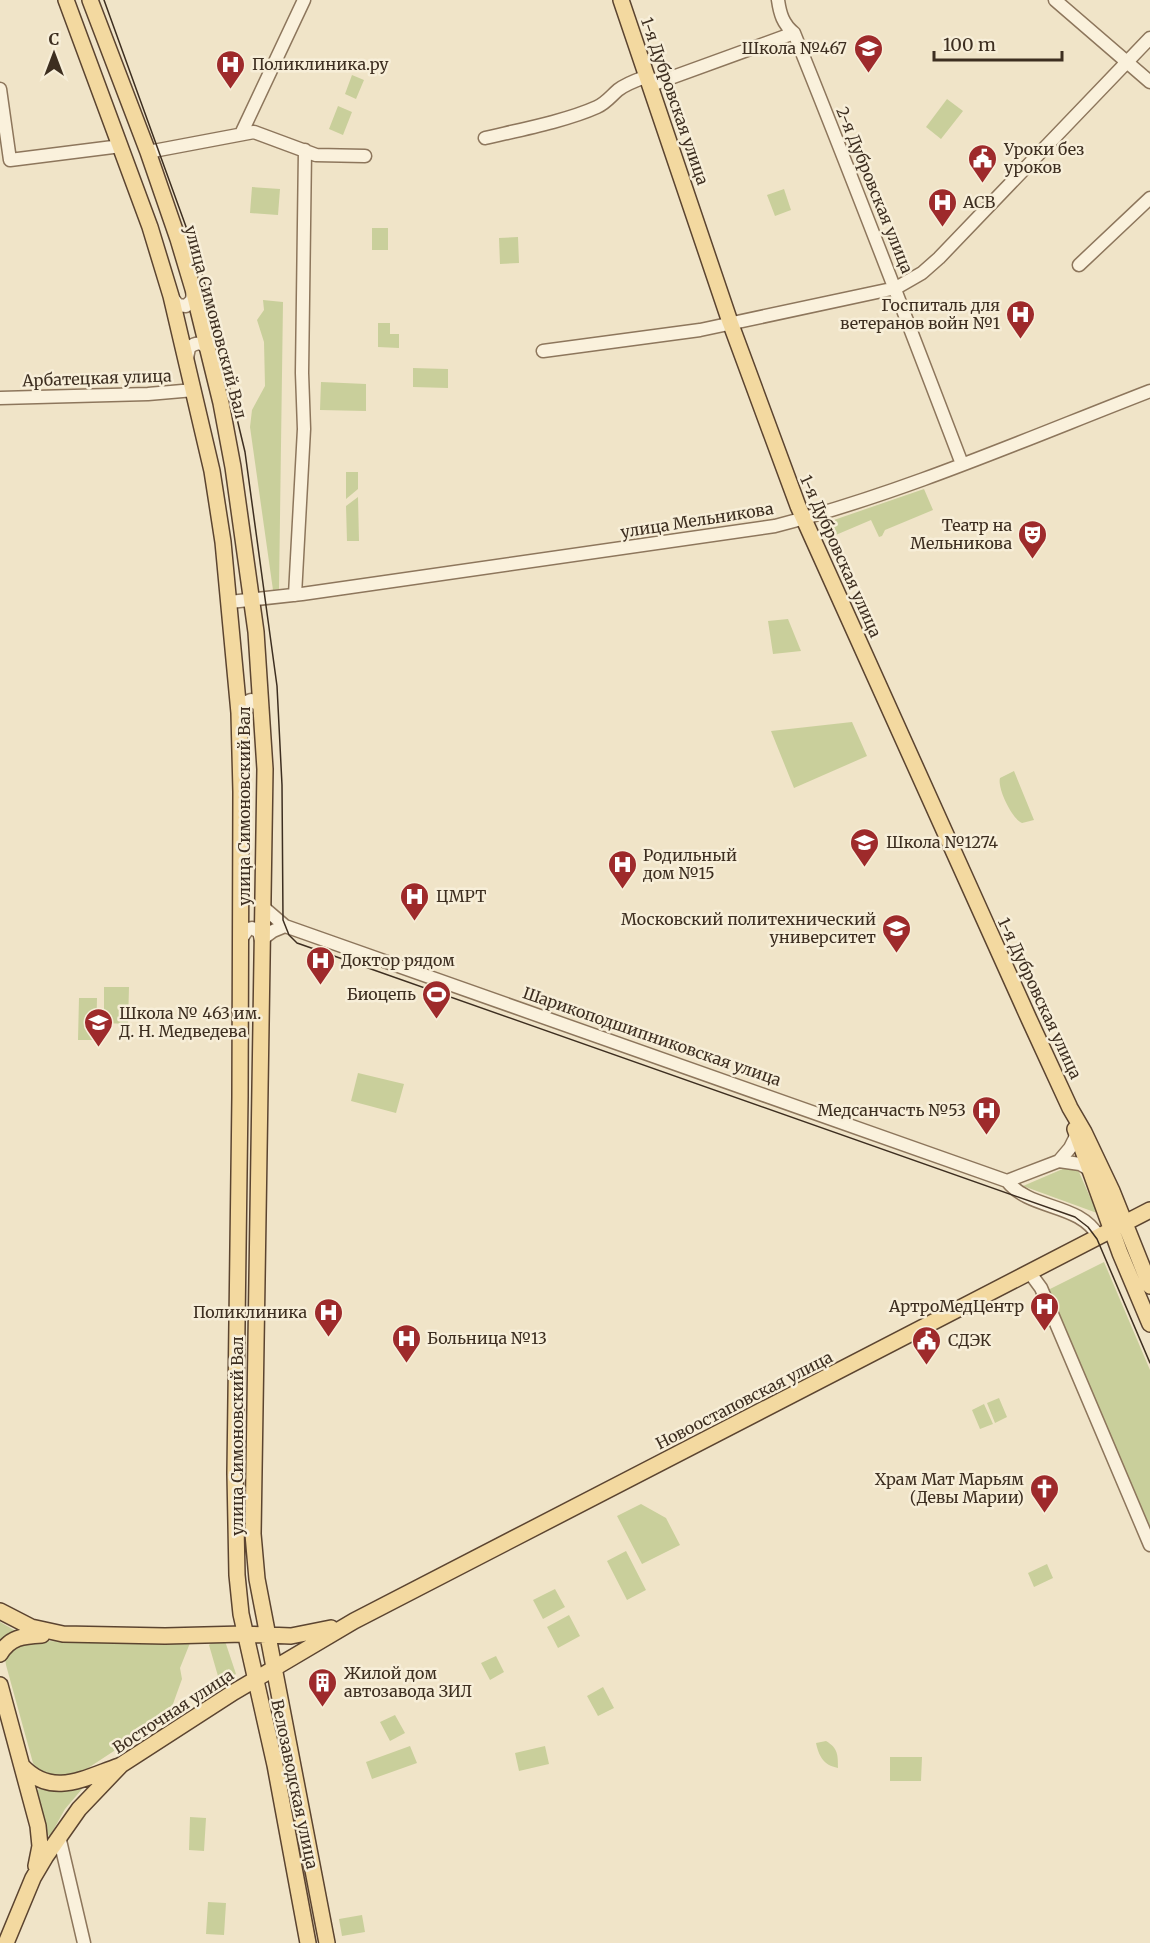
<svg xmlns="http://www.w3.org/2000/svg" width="1150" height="1943" font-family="Merriweather,serif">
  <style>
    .green { fill: #c9cf9b }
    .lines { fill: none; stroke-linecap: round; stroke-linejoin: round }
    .minor-casing { stroke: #8d765c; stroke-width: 15 }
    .major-casing { stroke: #5b4430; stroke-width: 18 }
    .minor { stroke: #faf1dc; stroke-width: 12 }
    .major { stroke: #f3d9a0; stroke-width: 15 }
    .tram { stroke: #3d2e20; stroke-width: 1.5 }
    .labels { text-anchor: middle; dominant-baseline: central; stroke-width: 5; stroke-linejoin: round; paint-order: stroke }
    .poi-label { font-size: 16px; fill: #3d2e20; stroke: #f7eed8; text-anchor: start }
    .street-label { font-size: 16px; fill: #3d2e20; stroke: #f7eed8 }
  </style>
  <rect width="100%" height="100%" fill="#f0e4c8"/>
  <!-- green -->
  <path class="green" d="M 352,75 L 364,80 L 356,99 L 345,94 Z
    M 947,99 L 963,111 L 941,139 L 926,127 Z
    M 338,106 L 352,112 L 343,135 L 329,129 Z
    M 252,187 L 280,189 L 278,215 L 250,213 Z
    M 784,189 L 791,210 L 775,216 L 767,195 Z
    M 372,228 L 388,228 L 388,250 L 372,250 Z
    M 518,237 L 519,263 L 500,264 L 499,238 Z
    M 263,300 L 283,302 L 279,589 L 273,590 L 250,427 L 252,410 L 265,386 L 264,342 L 257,320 L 264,310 Z
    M 378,323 L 390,323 L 390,334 L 399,334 L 399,348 L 378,347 Z
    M 413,368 L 448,369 L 448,388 L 413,387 Z
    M 321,382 L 366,384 L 366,411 L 320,410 Z
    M 346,472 L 358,472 L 358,489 L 346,499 Z
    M 924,489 L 933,510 L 885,530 L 882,536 L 879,537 L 871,520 L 831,537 L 828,522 Z
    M 358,497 L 359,541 L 347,541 L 346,506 Z
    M 788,619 L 801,651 L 773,654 L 768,621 Z
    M 852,722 L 867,756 L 794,788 L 771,731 Z
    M 1014,771 L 1034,820 L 1022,823 C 1012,819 997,788 1000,778 Z
    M 104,987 L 129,987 L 128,1024 L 104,1023 Z
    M 79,998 L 97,998 L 96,1040 L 78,1040 Z
    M 358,1073 L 404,1084 L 396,1113 L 351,1101 Z
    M 1065,1168 L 1077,1170 L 1079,1172 L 1097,1213 L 1023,1186 Z
    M 1104,1262 L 1150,1370 L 1150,1539 L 1048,1290 Z
    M 999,1398 L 1007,1417 L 995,1423 L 987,1403 Z
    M 984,1404 L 993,1424 L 980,1429 L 972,1410 Z
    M 641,1504 L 666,1518 L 680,1545 L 642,1564 L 617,1516 Z
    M 626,1551 L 646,1590 L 627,1600 L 607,1561 Z
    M 1047,1564 L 1053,1578 L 1034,1587 L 1028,1573 Z
    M 555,1589 L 565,1607 L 543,1619 L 533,1600 Z
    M 569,1615 L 580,1636 L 558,1648 L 547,1627 Z
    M 0,1622 L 14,1630 L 14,1633 L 8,1634 L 0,1641 Z
    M 214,1640 L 225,1641 L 236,1674 L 220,1683 L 209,1645 Z
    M 38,1641 L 190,1643 L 180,1668 L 182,1679 L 169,1715 L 88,1768 L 67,1778 L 57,1779 L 39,1772 L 33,1763 L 6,1665 L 5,1658 L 12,1645 Z
    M 496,1656 L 504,1672 L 490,1680 L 481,1663 Z
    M 603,1687 L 614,1708 L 598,1716 L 587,1696 Z
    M 395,1715 L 405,1733 L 390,1741 L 380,1722 Z
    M 826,1741 C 838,1748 838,1755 838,1768 C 823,1765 819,1756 816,1743 Z
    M 410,1746 L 417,1763 L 372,1779 L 366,1762 Z
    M 545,1746 L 549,1764 L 519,1771 L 515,1753 Z
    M 890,1757 L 922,1757 L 921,1781 L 890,1781 Z
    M 79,1783 L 82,1789 L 65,1809 L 50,1836 L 45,1834 L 34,1792 L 41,1788 C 54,1793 66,1787 79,1783 Z
    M 190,1817 L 206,1818 L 204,1851 L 189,1850 Z
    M 208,1902 L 226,1903 L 224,1935 L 206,1934 Z
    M 362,1915 L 365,1932 L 342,1936 L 339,1919 Z"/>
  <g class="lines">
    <defs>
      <path id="minor" d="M 778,0 C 780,14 783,24 794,33 C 852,176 907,320 962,464
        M 1055,0 L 1150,82
        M 651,85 L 794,33
        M 0,89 L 10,160 L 121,146
        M 241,134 L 304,0
        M 485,138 C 519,130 566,121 597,107 C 606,103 611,96 618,90 C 627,83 637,80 648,76
        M 148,152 L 254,132 L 316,155 L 365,156
        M 1079,265 L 1150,198
        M 171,296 L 178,305 L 186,306 L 192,300 L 193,291
        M 543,351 L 700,330 L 896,288 L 922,273 L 939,258 L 1150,38
        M 187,358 L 189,348 C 196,341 205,342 208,352
        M 0,398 L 148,394 L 194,390
        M 295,595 L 304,429 L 302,373 L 305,150
        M 230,602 L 302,594 L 775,526 C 903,493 1026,439 1150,391
        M 239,713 L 244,703 L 251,700 L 259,705 L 262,712
        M 263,907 L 285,926 L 1007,1181 C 1031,1211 1079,1202 1099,1237
        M 241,939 L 248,929 L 252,928 L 259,932 L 261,940 L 273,931 L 285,926
        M 1059,1161 L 1070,1148 L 1076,1136
        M 1007,1181 L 1059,1161 L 1080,1164 L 1087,1168
        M 1030,1273 L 1041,1288 L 1150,1545
        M 59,1836 L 84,1943"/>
      <path id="major" d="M 66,0 L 150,227 L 171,296 L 212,471 L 223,542 L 239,713 L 241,792 L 240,1097 L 235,1473 L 237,1575 L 241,1614 L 275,1765 L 308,1943
        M 90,0 L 148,152 L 178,239 L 193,289 L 221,403 L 233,467 L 256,632 L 265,769 L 253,1534 L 257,1579 L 327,1943
        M 621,0 L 730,322 L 798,506 L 1029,1019 L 1070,1108 L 1084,1132 L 1112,1191 L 1150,1286
        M 1075,1129 L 1120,1253 L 1150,1324
        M 0,1611 L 31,1627 L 63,1634 L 165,1636 L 244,1634 L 291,1636 L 331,1628
        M 0,1654 C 10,1637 23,1636 42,1635
        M 0,1685 L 38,1826 L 40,1846 L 36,1866
        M 22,1766 C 52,1798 84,1778 119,1766
        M 6,1943 L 33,1878 L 46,1856 L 79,1809 L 121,1765 L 234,1692 L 354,1621 L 1150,1210"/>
    </defs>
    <!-- minor casing -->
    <use href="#minor" class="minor-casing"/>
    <!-- major casing -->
    <use href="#major" class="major-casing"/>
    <!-- minor -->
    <use href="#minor" class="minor"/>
    <!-- major -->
    <use href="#major" class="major"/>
    <!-- tram -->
    <path class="tram" d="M 104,0 L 189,235 L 203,277 L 245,452 L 277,686 L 282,785 L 283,920 L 289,935 L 297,943 L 317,950 L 1075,1217 L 1088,1227 L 1097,1239 L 1150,1363"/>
  </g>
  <!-- icons -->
  <defs>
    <symbol id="school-pin" viewBox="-11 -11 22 30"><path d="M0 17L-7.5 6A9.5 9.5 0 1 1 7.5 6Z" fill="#9e2a2b" stroke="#f7eed8"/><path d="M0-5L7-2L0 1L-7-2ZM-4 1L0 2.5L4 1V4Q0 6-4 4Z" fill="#fff"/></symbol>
    <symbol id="hospital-pin" viewBox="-11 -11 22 30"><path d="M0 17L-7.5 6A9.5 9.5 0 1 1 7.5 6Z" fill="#9e2a2b" stroke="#f7eed8"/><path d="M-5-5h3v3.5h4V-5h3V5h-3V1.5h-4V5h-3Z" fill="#fff"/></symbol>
    <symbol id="civic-pin" viewBox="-11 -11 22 30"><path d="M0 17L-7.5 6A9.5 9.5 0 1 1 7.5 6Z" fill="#9e2a2b" stroke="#f7eed8"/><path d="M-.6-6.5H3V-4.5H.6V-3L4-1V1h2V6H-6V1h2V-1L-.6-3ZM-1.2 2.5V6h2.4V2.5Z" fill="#fff"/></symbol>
    <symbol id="theatre-pin" viewBox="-11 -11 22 30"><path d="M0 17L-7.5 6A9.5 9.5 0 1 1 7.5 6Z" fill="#9e2a2b" stroke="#f7eed8"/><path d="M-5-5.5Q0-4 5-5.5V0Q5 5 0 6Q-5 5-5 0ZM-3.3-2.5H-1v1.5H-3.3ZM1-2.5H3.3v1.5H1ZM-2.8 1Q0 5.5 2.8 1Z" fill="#fff"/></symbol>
    <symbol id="university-pin" viewBox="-11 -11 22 30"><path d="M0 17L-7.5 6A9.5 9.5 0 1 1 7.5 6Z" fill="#9e2a2b" stroke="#f7eed8"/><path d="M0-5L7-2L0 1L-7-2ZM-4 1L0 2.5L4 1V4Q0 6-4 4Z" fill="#fff"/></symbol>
    <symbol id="stadium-pin" viewBox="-11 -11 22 30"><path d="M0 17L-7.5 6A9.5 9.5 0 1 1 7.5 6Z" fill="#9e2a2b" stroke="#f7eed8"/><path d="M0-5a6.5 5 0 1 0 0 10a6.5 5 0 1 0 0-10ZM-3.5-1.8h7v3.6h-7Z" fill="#fff"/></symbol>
    <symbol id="church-pin" viewBox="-11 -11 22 30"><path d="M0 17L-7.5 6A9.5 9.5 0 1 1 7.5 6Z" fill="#9e2a2b" stroke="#f7eed8"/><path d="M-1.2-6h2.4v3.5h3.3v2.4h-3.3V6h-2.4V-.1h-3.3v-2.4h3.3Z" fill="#fff"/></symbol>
    <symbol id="building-pin" viewBox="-11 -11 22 30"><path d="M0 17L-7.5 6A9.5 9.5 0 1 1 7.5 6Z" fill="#9e2a2b" stroke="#f7eed8"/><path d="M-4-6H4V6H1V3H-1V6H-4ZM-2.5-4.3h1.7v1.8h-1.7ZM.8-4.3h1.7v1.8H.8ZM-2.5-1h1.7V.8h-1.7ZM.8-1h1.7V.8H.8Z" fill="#fff"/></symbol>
  </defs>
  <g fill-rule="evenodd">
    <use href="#school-pin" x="852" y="32" width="33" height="45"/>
    <use href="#hospital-pin" x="214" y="48" width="33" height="45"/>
    <use href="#civic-pin" x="966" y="142" width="33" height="45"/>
    <use href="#hospital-pin" x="926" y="186" width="33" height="45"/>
    <use href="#hospital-pin" x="1004" y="298" width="33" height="45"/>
    <use href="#theatre-pin" x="1016" y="518" width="33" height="45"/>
    <use href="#school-pin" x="848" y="826" width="33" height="45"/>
    <use href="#hospital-pin" x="606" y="848" width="33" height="45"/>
    <use href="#hospital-pin" x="398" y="880" width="33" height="45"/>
    <use href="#university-pin" x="880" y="912" width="33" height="45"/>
    <use href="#hospital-pin" x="304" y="944" width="33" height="45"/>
    <use href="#stadium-pin" x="420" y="978" width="33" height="45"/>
    <use href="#school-pin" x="82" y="1006" width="33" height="45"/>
    <use href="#hospital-pin" x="970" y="1094" width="33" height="45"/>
    <use href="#hospital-pin" x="1028" y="1290" width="33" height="45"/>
    <use href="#hospital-pin" x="312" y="1296" width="33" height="45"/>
    <use href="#hospital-pin" x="390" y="1322" width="33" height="45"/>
    <use href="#civic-pin" x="910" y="1324" width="33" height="45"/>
    <use href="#church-pin" x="1028" y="1472" width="33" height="45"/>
    <use href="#building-pin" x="306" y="1666" width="33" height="45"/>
  </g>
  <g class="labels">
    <!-- poi labels -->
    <g class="poi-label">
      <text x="847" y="48" text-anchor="end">Школа №467</text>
      <text x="252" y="64">Поликлиника.ру</text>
      <text x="1004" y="149">Уроки без<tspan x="1004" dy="18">уроков</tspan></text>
      <text x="963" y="202">АСВ</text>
      <text x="1000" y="305" text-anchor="end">Госпиталь для<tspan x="1000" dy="18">ветеранов войн №1</tspan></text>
      <text x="1012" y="525" text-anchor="end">Театр на<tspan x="1012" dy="18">Мельникова</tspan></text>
      <text x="886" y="842">Школа №1274</text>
      <text x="643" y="855">Родильный<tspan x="643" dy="18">дом №15</tspan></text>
      <text x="436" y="896">ЦМРТ</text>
      <text x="876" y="919" text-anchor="end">Московский политехнический<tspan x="876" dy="18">университет</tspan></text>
      <text x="341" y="960">Доктор рядом</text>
      <text x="416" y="994" text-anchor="end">Биоцепь</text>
      <text x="119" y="1013">Школа № 463 им.<tspan x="119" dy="18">Д. Н. Медведева</tspan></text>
      <text x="966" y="1110" text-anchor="end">Медсанчасть №53</text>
      <text x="1024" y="1306" text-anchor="end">АртроМедЦентр</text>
      <text x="307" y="1312" text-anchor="end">Поликлиника</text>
      <text x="427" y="1338">Больница №13</text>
      <text x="948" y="1340">СДЭК</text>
      <text x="1024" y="1479" text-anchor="end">Храм Мат Марьям<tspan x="1024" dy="18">(Девы Марии)</tspan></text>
      <text x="344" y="1673">Жилой дом<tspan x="344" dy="18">автозавода ЗИЛ</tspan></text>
    </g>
    <!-- street labels -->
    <g class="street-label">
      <text transform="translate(675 101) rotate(71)">1-я Дубровская улица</text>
      <text transform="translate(875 190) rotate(68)">2-я Дубровская улица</text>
      <text transform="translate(216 322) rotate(75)">улица Симоновский Вал</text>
      <text transform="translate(97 378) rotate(-2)">Арбатецкая улица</text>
      <text transform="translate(697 520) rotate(-9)">улица Мельникова</text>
      <text transform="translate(841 556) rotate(66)">1-я Дубровская улица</text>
      <text transform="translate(244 806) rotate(-90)">улица Симоновский Вал</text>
      <text transform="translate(1040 998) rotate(65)">1-я Дубровская улица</text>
      <text transform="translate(652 1036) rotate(19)">Шарикоподшипниковская улица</text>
      <text transform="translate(744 1400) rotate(-27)">Новоостаповская улица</text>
      <text transform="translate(237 1436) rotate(-90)">улица Симоновский Вал</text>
      <text transform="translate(173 1711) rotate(-33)">Восточная улица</text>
      <text transform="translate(295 1784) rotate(78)">Велозаводская улица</text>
    </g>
  </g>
  <!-- north arrow -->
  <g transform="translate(54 54)" stroke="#f7eed8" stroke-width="4.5" paint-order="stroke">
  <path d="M0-4.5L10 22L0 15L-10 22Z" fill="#3d2e20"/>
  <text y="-9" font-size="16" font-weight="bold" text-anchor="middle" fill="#3d2e20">С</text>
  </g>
  <!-- scale -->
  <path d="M934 51v9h128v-9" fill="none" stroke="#3d2e20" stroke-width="3"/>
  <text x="943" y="51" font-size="18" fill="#3d2e20" stroke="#f7eed8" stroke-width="4.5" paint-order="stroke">100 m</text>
</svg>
